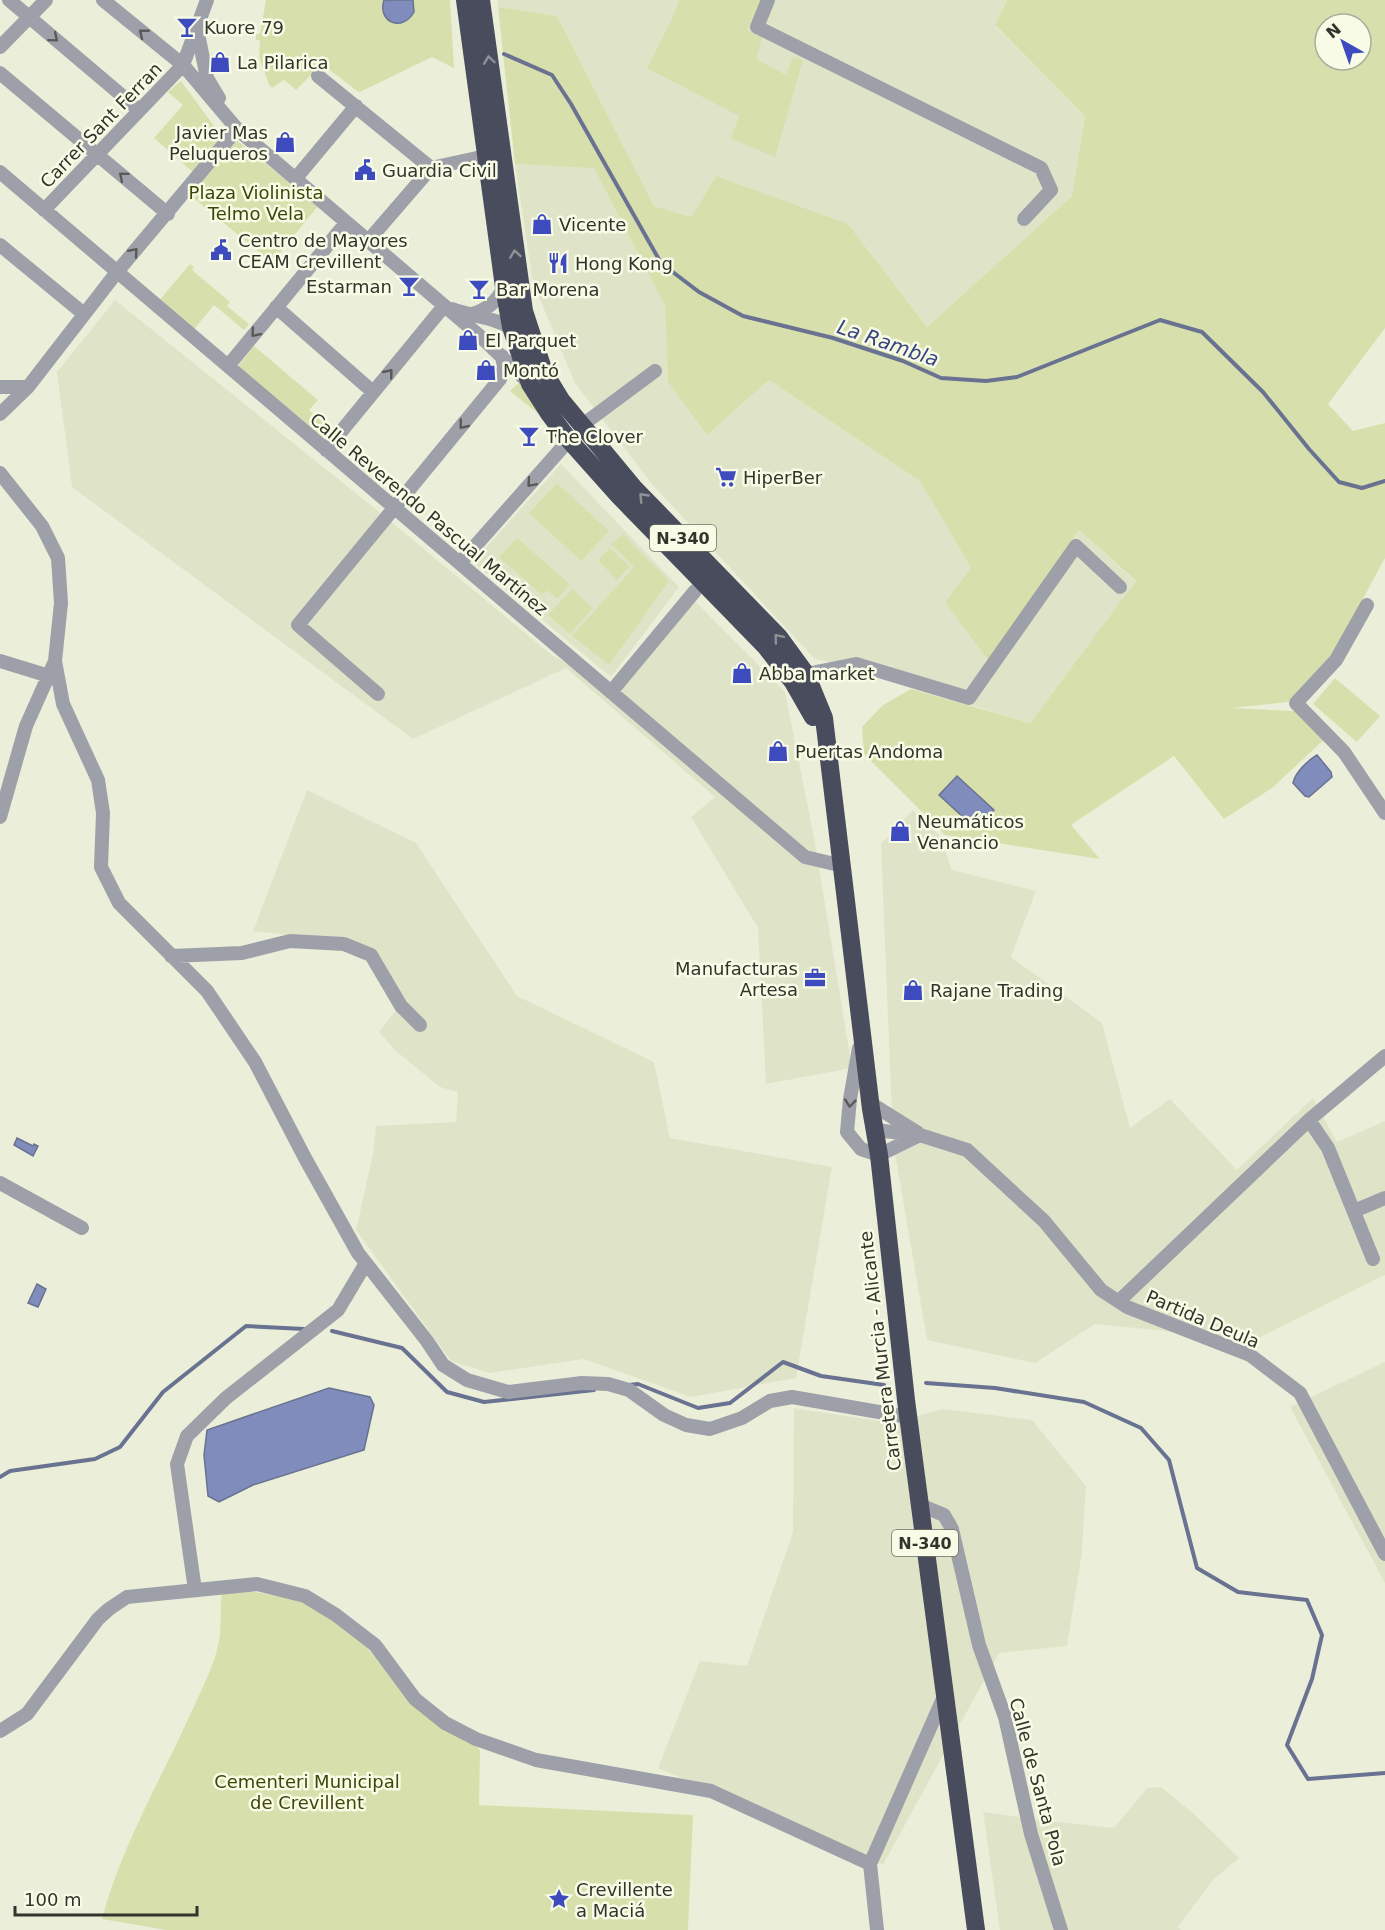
<svg xmlns="http://www.w3.org/2000/svg" width="1385" height="1930" viewBox="0 0 1385 1930" font-family="'DejaVu Sans',sans-serif">
	<style>
		.built { fill: #dfe4c8 }
		.green { fill: #d7e0ac; fill-rule: evenodd }
		.water { fill: #808cbb; stroke: #697290; stroke-width: 1.5 }
		.lines { fill: none; stroke-linecap: round; stroke-linejoin: round }
		.stream { stroke: #697290; stroke-width: 4 }
		.street { stroke: #9ea0a9; stroke-width: 14 }
		.highway { stroke: #484c5d; stroke-width: 18 }
		.oneway { stroke: #585a58 }
		.oneway2 { stroke: #8e9294 }
		.labels { text-anchor: middle; dominant-baseline: central; stroke-width: 5; stroke-linejoin: round; paint-order: stroke }
		.shield { fill: #f8fce6; stroke: #6e7064; stroke-width: 1.5 }
		.shield-label { font-size: 16px; font-weight: bold; fill: #33342c }
		.poi-label { font-size: 18px; fill: #33342c; stroke: #f8fce6; text-anchor: start }
		.street-label { font-size: 18px; fill: #33342c; stroke: #f8fce6 }
		.park-label { font-size: 18px; fill: #3f4506; stroke: #f8fce6 }
		.water-label { font-size: 20px; font-style: italic; fill: #394581; stroke: #f8fce6 }
	</style>
	<rect width="100%" height="100%" fill="#ebefd9"/>
	<path class="built" d="M498 0H1007L995 26 1085 116 1072 196 927 327 848 224 692 217 654 206 557 16 498 7Z
		M515 164 594 167 665 306 668 382 707 435 769 380 920 481 971 568 989 661 1079 530 1136 582 1030 723 814 658 651 483 575 383 533 283Z
		M115 300 378 511 553 656 621 691 695 601 785 692 814 837 852 1068 766 1084 758 928 691 817 715 797 566 668 413 739 72 487 57 372Z
		M561 464 679 587 611 677 473 562Z
		M307 790 416 843 517 996 654 1062 670 1138 832 1167 796 1378 691 1397 584 1359 489 1373 451 1361 356 1230 373 1154 376 1126 456 1122 458 1092 440 1087 396 1051 379 1032 397 1009 370 964 350 942 253 931Z
		M913 810 940 836 952 870 1036 891 1011 957 1102 1023 1130 1128 1170 1099 1237 1170 1313 1098 1337 1142 1385 1121V1275L1255 1340 1095 1324 1035 1363 927 1340 893 1142 881 844Z
		M1385 1362V1583L1290 1407Z
		M794 1408 892 1423 943 1409 1032 1420 1086 1486 1082 1552 1067 1646 999 1653 883 1865 658 1768 700 1661 747 1666 793 1532Z
		M1161 1787 1194 1814 1239 1858 1212 1881 1178 1927 1181 1930H1000L983 1812 1040 1820 1114 1828 1147 1788Z"/>
	<path class="green" d="M266 0H450L454 68 432 57 360 92 357 91 322 64 296 90 284 80 272 88 269 85 259 57 260 40H256V34H260Z
		M679 0H761L747 30 762 38 756 59 786 75 793 57 803 60 775 157 731 138 739 116 647 68 672 19Z
		M1007 0H1385V328L1328 404 1353 431 1385 423V558L1332 656 1288 702 1231 708 1310 712 1328 736 1272 788 1224 819 1174 756 1071 825 1100 859 945 835 864 754 862 727 883 705 911 689 1030 723 1136 581 1079 530 989 661 945 602 971 568 920 481 769 380 707 435 668 382 665 306 594 168 515 164 498 7 557 16 654 206 692 217 716 176 848 224 927 327 1072 196 1085 116 995 25ZM1325 24H1361V60H1325Z
		M181 81 222 137 193 172 154 138 183 105 168 92Z
		M235 139 318 206 272 263 190 195Z
		M190 264 194 267 192 270 230 302 227 306 249 324 244 330 214 305 191 333 156 304Z
		M254 346 318 400 309 410 330 428 322 438 238 366Z
		M520 382 540 415 510 391Z
		M557 483 609 531 581 561 529 513Z
		M623 534 669 581 609 665 572 636 634 567 611 544Z
		M517 538 570 584 557 599 547 590 542 595 499 557Z
		M610 548 630 567 617 580 598 560Z
		M572 589 593 608 570 634 548 615Z
		M1335 678 1380 716 1357 742 1313 704Z
		M240 1589 298 1600 330 1617 363 1643 420 1712 466 1742 477 1746 480 1751 479 1805 693 1815 688 1930H166L102 1919C120 1849 161 1779 191 1713 200 1693 211 1672 217 1650 223 1629 219 1612 222 1592Z"/>
	<path class="water" d="M384 0H413L414 12C402 33 377 22 384 0Z
		M1317 755 1331 772 1332 777 1309 797 1305 796 1293 783C1295 773 1308 760 1317 755Z
		M957 776 994 810 976 829 939 795Z
		M17 1138 33 1146 34 1144 38 1146 33 1156 14 1145Z
		M37 1284 46 1289 38 1307 28 1303Z
		M329 1388 370 1397 374 1405 364 1450 253 1485 219 1502 208 1496 204 1455 207 1430Z"/>
	<g class="lines">
		<path class="stream" d="M504 54 552 75 571 104 661 263 699 292 743 316 833 338 903 361 941 378 986 381 1017 377 1160 320 1202 332 1263 392 1309 449 1339 482 1362 488 1385 481
			M332 1331 402 1348 447 1392 484 1402 594 1390
			M926 1383 995 1388 1084 1402 1141 1428 1169 1460 1197 1568 1238 1592 1307 1600 1322 1635 1312 1679 1287 1745 1308 1779 1385 1773
			M629 1385 638 1384 698 1408 730 1403 783 1362 821 1376 884 1385
			M0 1477 10 1471 95 1459 120 1447 163 1392 246 1326 304 1329"/>
		<path class="street" d="M9 0 139 110
			M103 0 183 65 237 129 481 337 529 383
			M768 0 757 27 1041 168 1051 190 1024 219
			M197 29 207 78 219 98
			M0 47 46 0
			M0 73 168 214
			M318 76 431 168
			M0 172 805 857 843 866
			M296 178 356 106
			M44 210 183 65 207 0
			M368 241 431 168 486 156
			M0 245 84 314
			M276 307 373 392
			M452 309C468 316 504 318 514 332
			M472 314C487 310 497 302 504 287
			M228 366 346 223
			M0 387H28
			M0 414 28 387 117 272 237 129
			M581 426 655 371
			M326 450 444 306
			M0 473 42 526 58 558 61 603 55 661 26 726 0 817
			M460 563 569 440
			M1367 605 1336 660 1296 703 1344 752 1385 813
			M0 661 49 676
			M55 661 63 704 98 780 103 813 101 867 119 903 207 991 255 1062 305 1158 358 1253 427 1341 443 1365 467 1380 508 1392 582 1383 608 1384 629 1390 664 1415 686 1425 710 1429 742 1418 770 1401 792 1397 908 1417
			M806 674 856 664 969 698 1076 546 1120 587
			M611 692 695 591
			M378 694 298 625 500 379 504 368 502 356
			M171 956 242 953 290 941 344 944 371 955 401 1006 420 1025
			M859 1048 850 1099 847 1132 861 1149 879 1155 920 1135
			M870 1103 918 1133
			M1309 1120 1328 1148 1373 1259
			M875 1130 920 1135 967 1150 1044 1221 1101 1290 1127 1307 1250 1355 1300 1393 1385 1554
			M0 1183 82 1228
			M1354 1211 1385 1198
			M1119 1301 1309 1120 1385 1056
			M920 1505 944 1515 952 1529 979 1645 1005 1717 1031 1834 1061 1930
			M195 1590 177 1464 187 1436 226 1398 338 1310 366 1263
			M0 1731 27 1714 98 1619 109 1609 127 1597 257 1584 305 1596 336 1615 375 1645 415 1699 445 1723 476 1739 536 1760 711 1791 870 1864 945 1694
			M870 1864 877 1930"/>
		<path class="highway" d="M465 0 504 287 511 327 530 384 548 412 569 440 619 496 766 647 793 682 813 717
			M481 0 524 311 544 372 561 400 634 488 779 637 806 674 824 718 871 1109 879 1155 906 1400 976 1930"/>
	</g>
	<defs><path id="oneway-chevron" d="M-2-3.5L2.5 0L-2 3.5" fill="none" stroke-width="1.6" stroke-linecap="round" stroke-linejoin="round" transform="scale(1.5)"/></defs>
	<g class="oneway">
		<use href="#oneway-chevron" transform="translate(143 33) rotate(-141)"/>
		<use href="#oneway-chevron" transform="translate(54 38) rotate(40)"/>
		<use href="#oneway-chevron" transform="translate(123 176) rotate(-140)"/>
		<use href="#oneway-chevron" transform="translate(134 252) rotate(-49)"/>
		<use href="#oneway-chevron" transform="translate(255 333) rotate(130)"/>
		<use href="#oneway-chevron" transform="translate(389 373) rotate(-51)"/>
		<use href="#oneway-chevron" transform="translate(463 425) rotate(129)"/>
		<use href="#oneway-chevron" transform="translate(531 483) rotate(131)"/>
		<use href="#oneway-chevron" transform="translate(850 1103) rotate(96)"/>
	</g>
	<g class="oneway2">
		<use href="#oneway-chevron" transform="translate(489 60) rotate(-98)"/>
		<use href="#oneway-chevron" transform="translate(515 254) rotate(-99)"/>
		<use href="#oneway-chevron" transform="translate(643 497) rotate(-134)"/>
		<use href="#oneway-chevron" transform="translate(778 638) rotate(-130)"/>
	</g>
	<defs>
		<symbol id="bar-bare" viewBox="-9 -9 18 18"><path d="M-6-5H6L.8 .8V4.5H3.5V6h-7V4.5H-.8V.8Z" fill="#3e4bbf" stroke="#f8fce6" stroke-width="2.5" paint-order="stroke"/></symbol>
		<symbol id="shop-bare" viewBox="-9 -9 18 18"><path d="M-5-2.5h2.3a2.7 3.5 0 0 1 5.4 0H5L5.5 6h-11ZM-1.5-2.5h3a1.5 2.3 0 0 0-3 0Z" fill="#3e4bbf" stroke="#f8fce6" stroke-width="2.5" paint-order="stroke"/></symbol>
		<symbol id="civic-bare" viewBox="-9 -9 18 18"><path d="M-.6-6.5H3V-4.5H.6V-3L4-1V1h2V6H-6V1h2V-1L-.6-3ZM-1.2 2.5V6h2.4V2.5Z" fill="#3e4bbf" stroke="#f8fce6" stroke-width="2.5" paint-order="stroke"/></symbol>
		<symbol id="restaurant-bare" viewBox="-9 -9 18 18"><path d="M-5-6h1v4h1v-4h1v4h1v-4h1v5L-1.5 .5V6h-2V.5L-5-1ZM5-6V6H3V1.5H1.5Q1.5-4 5-6Z" fill="#3e4bbf" stroke="#f8fce6" stroke-width="2.5" paint-order="stroke"/></symbol>
		<symbol id="supermarket-bare" viewBox="-9 -9 18 18"><path d="M-6-5.5h2.5l.6 2H6L4.5 2H-2.5L-4.4-4H-6ZM-1.5 3.2a1.3 1.3 0 1 0 .1 0ZM3 3.2a1.3 1.3 0 1 0 .1 0Z" fill="#3e4bbf" stroke="#f8fce6" stroke-width="2.5" paint-order="stroke"/></symbol>
		<symbol id="office-bare" viewBox="-9 -9 18 18"><path d="M-6-3h4V-5.5h4V-3h4V5H-6ZM-1-4.5V-3h2v-1.5ZM-6 0V1H6V0Z" fill="#3e4bbf" stroke="#f8fce6" stroke-width="2.5" paint-order="stroke"/></symbol>
		<symbol id="sight-bare" viewBox="-9 -9 18 18"><path d="M0-6L1.8-2.2L6-1.7L2.9 1.2L3.7 5.4L0 3.3L-3.7 5.4L-2.9 1.2L-6-1.7L-1.8-2.2Z" fill="#3e4bbf" stroke="#f8fce6" stroke-width="2.5" paint-order="stroke"/></symbol>
	</defs>
	<g fill-rule="evenodd">
		<use href="#bar-bare" x="172" y="12" width="30" height="30"/>
		<use href="#shop-bare" x="205" y="47" width="30" height="30"/>
		<use href="#shop-bare" x="270" y="127" width="30" height="30"/>
		<use href="#civic-bare" x="350" y="155" width="30" height="30"/>
		<use href="#shop-bare" x="527" y="209" width="30" height="30"/>
		<use href="#civic-bare" x="206" y="235" width="30" height="30"/>
		<use href="#restaurant-bare" x="543" y="248" width="30" height="30"/>
		<use href="#bar-bare" x="394" y="271" width="30" height="30"/>
		<use href="#bar-bare" x="464" y="274" width="30" height="30"/>
		<use href="#shop-bare" x="453" y="325" width="30" height="30"/>
		<use href="#shop-bare" x="471" y="355" width="30" height="30"/>
		<use href="#bar-bare" x="514" y="421" width="30" height="30"/>
		<use href="#supermarket-bare" x="711" y="462" width="30" height="30"/>
		<use href="#shop-bare" x="727" y="658" width="30" height="30"/>
		<use href="#shop-bare" x="763" y="736" width="30" height="30"/>
		<use href="#shop-bare" x="885" y="816" width="30" height="30"/>
		<use href="#office-bare" x="800" y="963" width="30" height="30"/>
		<use href="#shop-bare" x="898" y="975" width="30" height="30"/>
		<use href="#sight-bare" x="544" y="1884" width="30" height="30"/>
	</g>
	<g class="labels">
		<g class="shield">
			<rect x="650" y="525" width="66" height="26" rx="4.5"/>
			<rect x="892" y="1530" width="66" height="26" rx="4.5"/>
		</g>
		<g class="shield-label">
			<text x="683" y="538">N-340</text>
			<text x="925" y="1543">N-340</text>
		</g>
		<g class="poi-label">
			<text x="204" y="27">Kuore 79</text>
			<text x="237" y="62">La Pilarica</text>
			<text x="268" y="132" text-anchor="end">Javier Mas<tspan x="268" dy="21">Peluqueros</tspan></text>
			<text x="382" y="170">Guardia Civil</text>
			<text x="559" y="224">Vicente</text>
			<text x="238" y="240">Centro de Mayores<tspan x="238" dy="21">CEAM Crevillent</tspan></text>
			<text x="575" y="263">Hong Kong</text>
			<text x="392" y="286" text-anchor="end">Estarman</text>
			<text x="496" y="289">Bar Morena</text>
			<text x="485" y="340">El Parquet</text>
			<text x="503" y="370">Montó</text>
			<text x="546" y="436">The Clover</text>
			<text x="743" y="477">HiperBer</text>
			<text x="759" y="673">Abba market</text>
			<text x="795" y="751">Puertas Andoma</text>
			<text x="917" y="821">Neumáticos<tspan x="917" dy="21">Venancio</tspan></text>
			<text x="798" y="968" text-anchor="end">Manufacturas<tspan x="798" dy="21">Artesa</tspan></text>
			<text x="930" y="990">Rajane Trading</text>
			<text x="576" y="1889">Crevillente<tspan x="576" dy="21">a Maciá</tspan></text>
		</g>
		<g class="street-label">
			<text transform="translate(101 125) rotate(-46)">Carrer Sant Ferran</text>
			<text transform="translate(429 514) rotate(40)">Calle Reverendo Pascual Martínez</text>
			<text transform="translate(1203 1319) rotate(23)">Partida Deula</text>
			<text transform="translate(880 1351) rotate(-97)">Carretera Murcia - Alicante</text>
			<text transform="translate(1038 1782) rotate(75)">Calle de Santa Pola</text>
		</g>
		<g class="park-label">
			<text x="256" y="192">Plaza Violinista<tspan x="256" dy="21">Telmo Vela</tspan></text>
			<text x="307" y="1781">Cementeri Municipal<tspan x="307" dy="21">de Crevillent</tspan></text>
		</g>
		<g class="water-label">
			<text transform="translate(888 343) rotate(19)">La Rambla</text>
		</g>
	</g>
	<g transform="translate(1343 42) rotate(320)"><circle r="28" fill="#f8fce6" stroke="#a9ac9c" stroke-width="1.5"/>
	<path d="M0-4.5L10 22L0 15L-10 22Z" fill="#3e4bbf"/>
	<text y="-9" font-size="16" font-weight="bold" text-anchor="middle" fill="#33342c">N</text>
	</g>
	<path d="M15 1906v9h182v-9" fill="none" stroke="#33342c" stroke-width="3"/>
	<text x="24" y="1906" font-size="18" fill="#33342c" stroke="#f8fce6" stroke-width="4.5" paint-order="stroke">100 m</text>
</svg>
